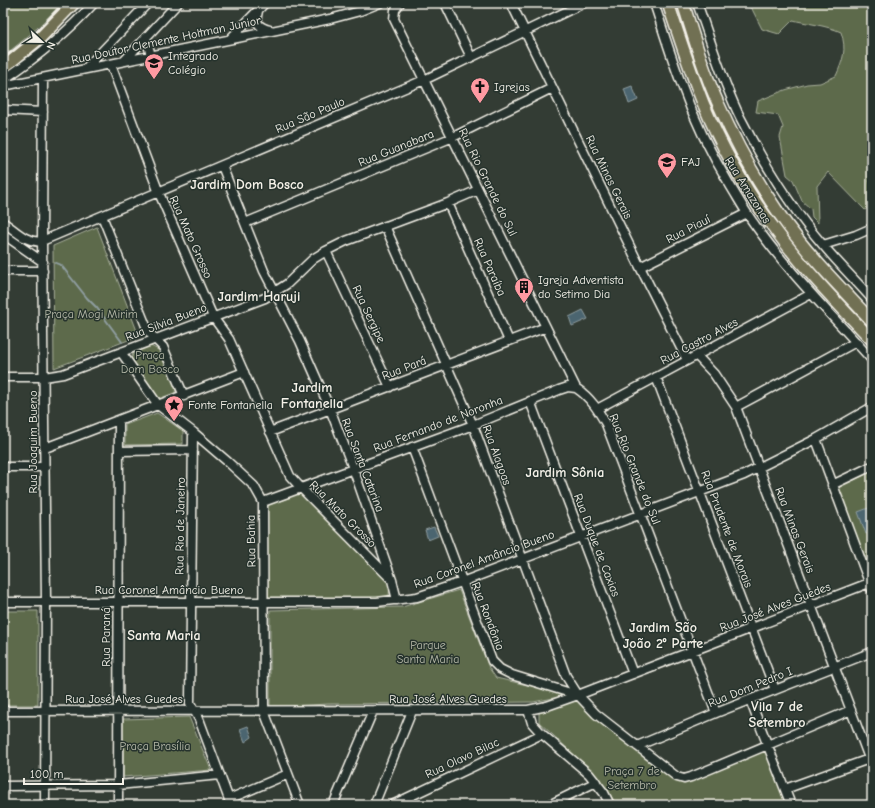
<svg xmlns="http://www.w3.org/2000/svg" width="875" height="808" viewBox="0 0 875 808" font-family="'Comic Neue',sans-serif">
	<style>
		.green { fill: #5d6b4c; stroke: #a8ae9a }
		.water { fill: #4c6570; stroke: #8f9da0 }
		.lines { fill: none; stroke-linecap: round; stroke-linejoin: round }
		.stream { stroke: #8f9da0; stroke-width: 2 }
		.minor-casing { stroke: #f4f1e8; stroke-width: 11 }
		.major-casing { stroke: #f4f1e8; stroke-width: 14 }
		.minor { stroke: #26332d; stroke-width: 8 }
		.major { stroke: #716f52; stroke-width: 11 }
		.rail { stroke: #f4f1e8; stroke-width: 2 }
		.labels { text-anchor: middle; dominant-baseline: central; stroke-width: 3; stroke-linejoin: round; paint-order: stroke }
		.street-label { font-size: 12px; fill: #f4f1e8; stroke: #26332d }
		.poi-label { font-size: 12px; fill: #f4f1e8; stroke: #26332d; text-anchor: start }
		.park-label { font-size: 12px; fill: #b8bbaa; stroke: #26332d }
		.quarter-label { font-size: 14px; font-weight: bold; fill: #f4f1e8; stroke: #26332d }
	</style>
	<rect width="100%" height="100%" fill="#333c34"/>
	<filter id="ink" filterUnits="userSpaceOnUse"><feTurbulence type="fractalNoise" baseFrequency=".025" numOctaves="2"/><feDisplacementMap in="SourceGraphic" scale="8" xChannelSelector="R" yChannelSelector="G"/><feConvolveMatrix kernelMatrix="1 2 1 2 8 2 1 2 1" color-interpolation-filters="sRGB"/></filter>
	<g filter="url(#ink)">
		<path class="green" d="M3 3H62C43 23 25 40 3 56Z
			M673 3H679L730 142 776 213 872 323V335L837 299 773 219 725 142 710 106Z
			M726 3H872V174L869 181 872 189V205L865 210 828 172 817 186 818 223 812 217 811 209 802 201 793 180 787 175 780 137 783 127 778 115 756 112 758 101 785 90 807 84 820 83 836 76C843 60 847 50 841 32 825 25 809 24 793 20L779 34 762 29 752 9 742 5 729 8Z
			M97 227 139 336 54 368 53 246Z
			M149 345 162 352 176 386 175 393 170 397 163 400 157 396 131 359 133 354Z
			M157 413 183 431V444L125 445V425Z
			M872 471V575L838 488Z
			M301 490 390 580 389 596 377 602 267 600 266 504Z
			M459 590 489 668 496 678 527 685 558 690 564 696 533 702 328 704 270 707V610L402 607Z
			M3 611H38V705H3Z
			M577 697 684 780 767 749 790 805H616L609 792 600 779 539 722V713Z
			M189 717 211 770 123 777V719Z"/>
		<path class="water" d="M632 86 638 100 629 104 624 89Z
			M583 310 588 319 572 326 569 317Z
			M871 507 872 532 866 534 858 512Z
			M434 527 438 536 428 540 425 530Z
			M248 726 252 737 245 742 240 729Z"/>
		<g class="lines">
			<path class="stream" d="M56 263 61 265 87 298 97 308 122 342"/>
			<defs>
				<path id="minor" d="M400 3 395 10 394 19 576 388C591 398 598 410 606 424L716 713
					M445 3 471 57
					M511 3 640 267 687 360
					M654 3C663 30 671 57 681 83 694 120 711 154 731 187 739 200 746 213 755 225 790 274 833 316 872 360
					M697 3C711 41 722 81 740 117 763 162 790 207 823 245 839 264 856 281 872 299
					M258 11C255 23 258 27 270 30
					M146 37 151 56
					M230 39 265 3
					M124 61 178 3
					M111 65 159 193 213 317 229 339 290 476 301 488 392 580
					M86 68 148 3
					M43 78 42 241 46 601 45 805
					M3 80C36 58 67 33 94 3
					M3 86 330 19 360 11 380 3
					M3 110 43 112
					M222 166 264 271 300 341 330 409 353 468 392 580 397 600
					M448 203 509 341
					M102 216 148 331 155 339 163 347 184 396
					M3 222C15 230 27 244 42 241L424 80 584 3
					M245 223 453 137 552 88
					M385 226 473 425 566 676 578 695 596 714 677 777 684 779 691 777 851 710
					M3 234 43 262
					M823 245 856 235 872 228
					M326 251 390 387
					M640 267 747 213
					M3 271H43
					M121 352 158 405 193 432 228 462 254 486 263 502 264 711 300 805
					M697 356 714 374 736 407 872 766
					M3 377H44L63 374 265 298 287 284 313 259 326 251 346 241 448 203 478 190
					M656 377 775 690
					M530 401 633 674
					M736 407 856 342
					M597 409 811 294
					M193 432 190 703 199 719 231 805
					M270 432 546 327
					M816 439 872 590
					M412 447 492 661 500 669 512 675 577 695
					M45 448 244 372
					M119 451 193 450
					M3 467H45
					M832 485 872 466
					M263 502 473 425 559 390 568 387 576 388
					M3 602H377L417 597 462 582 744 475 816 439 872 407
					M750 700 791 805
					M528 710 532 723 542 734 589 774 604 793 610 805
					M3 711 528 710 547 706 578 695 869 583
					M637 746 716 713 872 652
					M3 786 118 785 220 775
					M785 789 869 759
					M229 799 288 774
					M118 805 119 420
					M333 805 373 711
					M374 805 412 711
					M392 805 542 734
					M549 805 596 782"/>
				<path id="major" d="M668 3C679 37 690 70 703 103 719 142 745 190 771 224 801 266 837 303 872 340
					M683 3C694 37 703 71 718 103 735 142 756 180 780 215 806 253 840 287 872 321
					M3 68 41 37 74 3"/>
			</defs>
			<use href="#minor" class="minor-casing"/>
			<use href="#major" class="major-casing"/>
			<use href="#minor" class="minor"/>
			<use href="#major" class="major"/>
			<path class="rail" d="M3 58 35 33 63 3"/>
		</g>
	</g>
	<defs>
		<symbol id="school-pin" viewBox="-11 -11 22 30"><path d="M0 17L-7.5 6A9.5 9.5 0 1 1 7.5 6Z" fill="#ff9aa2" stroke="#26332d"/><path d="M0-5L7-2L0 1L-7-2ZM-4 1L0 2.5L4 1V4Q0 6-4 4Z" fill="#111"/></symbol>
		<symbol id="church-pin" viewBox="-11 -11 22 30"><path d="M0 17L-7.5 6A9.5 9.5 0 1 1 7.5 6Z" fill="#ff9aa2" stroke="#26332d"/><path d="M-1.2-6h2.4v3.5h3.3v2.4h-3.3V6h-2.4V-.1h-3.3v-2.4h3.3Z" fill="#111"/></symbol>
		<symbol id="university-pin" viewBox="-11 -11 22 30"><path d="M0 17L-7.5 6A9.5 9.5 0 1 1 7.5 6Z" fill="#ff9aa2" stroke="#26332d"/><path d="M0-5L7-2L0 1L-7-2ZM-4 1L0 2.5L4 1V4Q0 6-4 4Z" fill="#111"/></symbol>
		<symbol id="building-pin" viewBox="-11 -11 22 30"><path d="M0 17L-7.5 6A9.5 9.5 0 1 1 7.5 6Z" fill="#ff9aa2" stroke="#26332d"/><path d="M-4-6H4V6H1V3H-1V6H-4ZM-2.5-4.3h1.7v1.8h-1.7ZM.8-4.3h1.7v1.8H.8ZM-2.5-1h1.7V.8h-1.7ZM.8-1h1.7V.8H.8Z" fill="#111"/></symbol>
		<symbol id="sight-pin" viewBox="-11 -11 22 30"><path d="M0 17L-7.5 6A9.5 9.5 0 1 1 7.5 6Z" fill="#ff9aa2" stroke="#26332d"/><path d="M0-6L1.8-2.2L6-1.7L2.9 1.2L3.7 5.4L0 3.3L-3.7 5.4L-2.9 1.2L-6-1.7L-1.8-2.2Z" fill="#111"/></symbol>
	</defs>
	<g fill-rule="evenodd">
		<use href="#school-pin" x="143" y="52" width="22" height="30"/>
		<use href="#church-pin" x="469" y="76" width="22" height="30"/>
		<use href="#university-pin" x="656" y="151" width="22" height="30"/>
		<use href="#building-pin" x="513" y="276" width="22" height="30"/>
		<use href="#sight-pin" x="163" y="394" width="22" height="30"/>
	</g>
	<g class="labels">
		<g class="street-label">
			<text transform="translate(166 40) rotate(-12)">Rua Doutor Clemente Holtman Junior</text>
			<text transform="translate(310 115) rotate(-23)">Rua São Paulo</text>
			<text transform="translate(396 148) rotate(-22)">Rua Guanabara</text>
			<text transform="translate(609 177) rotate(64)">Rua Minas Gerais</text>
			<text transform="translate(488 182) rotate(64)">Rua Rio Grande do Sul</text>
			<text transform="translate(748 190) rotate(58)">Rua Amazonas</text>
			<text transform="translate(688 229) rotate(-27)">Rua Piauí</text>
			<text transform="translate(191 237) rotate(66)">Rua Mato Grosso</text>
			<text transform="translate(490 267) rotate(66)">Rua Paraíba</text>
			<text transform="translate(369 314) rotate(65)">Rua Sergipe</text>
			<text transform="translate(166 322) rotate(-21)">Rua Silvia Bueno</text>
			<text transform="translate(699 341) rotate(-28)">Rua Castro Alves</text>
			<text transform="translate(404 368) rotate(-21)">Rua Pará</text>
			<text transform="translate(438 424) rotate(-21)">Rua Fernando de Noronha</text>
			<text transform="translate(33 442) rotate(-90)">Rua Joaquim Bueno</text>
			<text transform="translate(497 455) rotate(70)">Rua Alagoas</text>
			<text transform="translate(363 465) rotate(69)">Rua Santa Catarina</text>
			<text transform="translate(635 469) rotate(68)">Rua Rio Grande do Sul</text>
			<text transform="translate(343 514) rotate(45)">Rua Mato Grosso</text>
			<text transform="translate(180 526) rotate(-89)">Rua Rio de Janeiro</text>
			<text transform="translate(727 529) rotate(69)">Rua Prudente de Morais</text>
			<text transform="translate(795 530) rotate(69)">Rua Minas Gerais</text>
			<text transform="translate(251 541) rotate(-91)">Rua Bahia</text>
			<text transform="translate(597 545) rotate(69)">Rua Duque de Caxias</text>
			<text transform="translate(484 559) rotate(-20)">Rua Coronel Amâncio Bueno</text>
			<text x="169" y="590">Rua Coronel Amâncio Bueno</text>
			<text transform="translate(775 607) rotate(-21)">Rua José Alves Guedes</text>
			<text transform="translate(488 616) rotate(69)">Rua Rondônia</text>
			<text transform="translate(106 637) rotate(-90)">Rua Paraná</text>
			<text transform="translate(750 687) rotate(-22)">Rua Dom Pedro I</text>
			<text x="124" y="699">Rua José Alves Guedes</text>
			<text x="448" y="699">Rua José Alves Guedes</text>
			<text transform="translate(462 758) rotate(-25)">Rua Olavo Bilac</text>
		</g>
		<g class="poi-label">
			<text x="168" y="56">Integrado<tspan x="168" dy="14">Colégio</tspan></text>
			<text x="494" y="87">Igrejas</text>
			<text x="681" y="162">FAJ</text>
			<text x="538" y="280">Igreja Adventista<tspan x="538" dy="14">do Setimo Dia</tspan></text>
			<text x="188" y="405">Fonte Fontanella</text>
		</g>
		<g class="park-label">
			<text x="91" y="314">Praça Mogi Mirim</text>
			<text x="150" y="355">Praça<tspan x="150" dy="14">Dom Bosco</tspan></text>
			<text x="428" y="645">Parque<tspan x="428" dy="14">Santa Maria</tspan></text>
			<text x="155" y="746">Praça Brasília</text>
			<text x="632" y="771">Praça 7 de<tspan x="632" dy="14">Setembro</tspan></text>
		</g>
		<g class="quarter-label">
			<text x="247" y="184">Jardim Dom Bosco</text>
			<text x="259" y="296">Jardim Haruji</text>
			<text x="312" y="387">Jardim<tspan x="312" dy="16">Fontanella</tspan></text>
			<text x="565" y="472">Jardim Sônia</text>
			<text x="663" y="627">Jardim São<tspan x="663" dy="16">João 2° Parte</tspan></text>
			<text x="164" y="635">Santa Maria</text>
			<text x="777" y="706">Vila 7 de<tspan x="777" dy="16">Setembro</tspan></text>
		</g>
	</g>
	<rect width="875" height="808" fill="none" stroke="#26332d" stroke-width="16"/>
	<rect x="8" y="8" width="859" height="792" fill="none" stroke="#f4f1e8" stroke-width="1.5" filter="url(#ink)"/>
	<g transform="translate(42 42) rotate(112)" stroke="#26332d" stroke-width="3" paint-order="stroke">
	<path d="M0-3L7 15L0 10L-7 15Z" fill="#f4f1e8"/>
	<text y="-6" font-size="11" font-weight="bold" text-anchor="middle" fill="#f4f1e8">N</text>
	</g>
	<path d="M24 778v6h99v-6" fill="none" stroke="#f4f1e8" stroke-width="2"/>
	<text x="30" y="778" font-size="12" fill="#f4f1e8" stroke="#26332d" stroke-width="3" paint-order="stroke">100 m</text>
</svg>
